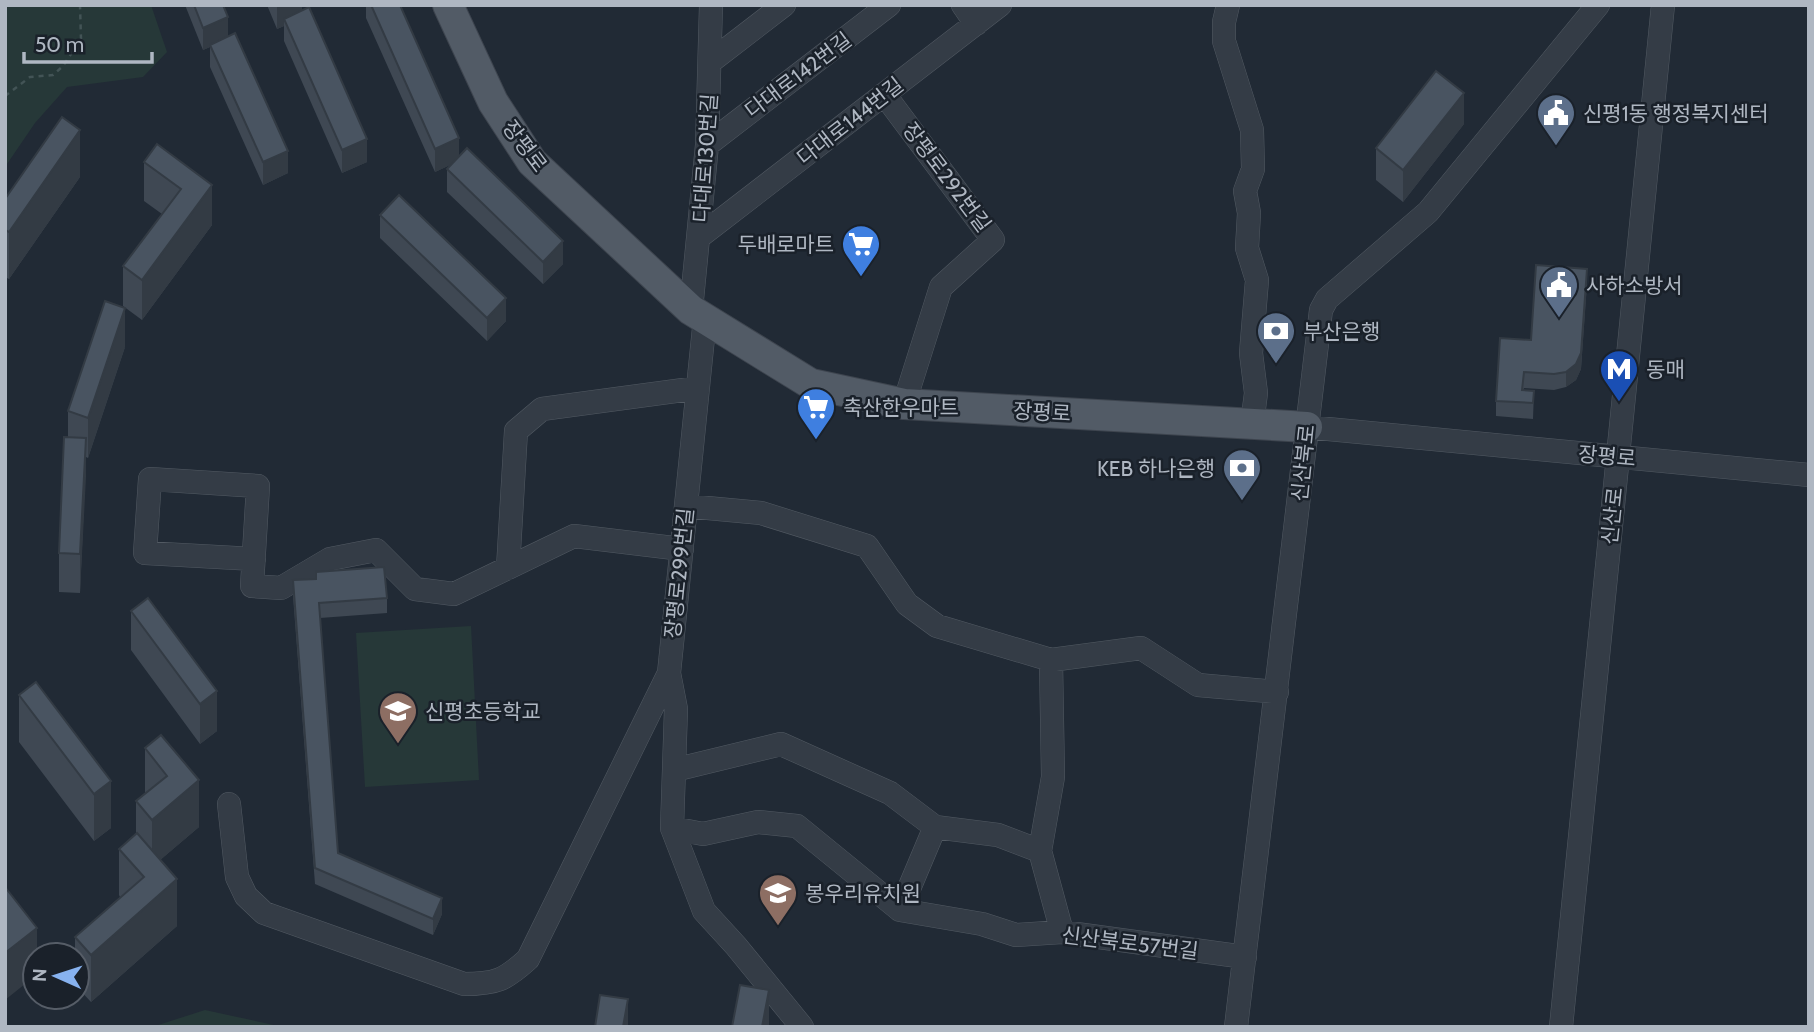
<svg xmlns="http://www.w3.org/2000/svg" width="1814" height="1032" viewBox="0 0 1814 1032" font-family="Cabin,'Noto Sans KR',sans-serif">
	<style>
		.green { fill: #263838 }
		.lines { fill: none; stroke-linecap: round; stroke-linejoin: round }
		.minor-casing { stroke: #525a63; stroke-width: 24 }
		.major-casing { stroke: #3e454f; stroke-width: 32 }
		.path { stroke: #435456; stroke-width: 2.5; stroke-dasharray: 5 5; stroke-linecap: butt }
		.minor { stroke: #343c46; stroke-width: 23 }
		.major { stroke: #525b66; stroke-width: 30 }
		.wall { fill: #3f4853 }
		.shaded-wall { fill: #333b44 }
		.building { fill: #495461; stroke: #333b44; stroke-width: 2 }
		.labels { text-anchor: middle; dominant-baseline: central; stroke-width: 5; stroke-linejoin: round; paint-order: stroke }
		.street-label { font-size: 21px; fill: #afb7c2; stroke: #1a212a }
		.poi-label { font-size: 21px; fill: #afb7c2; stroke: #1a212a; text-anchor: start }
	</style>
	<rect width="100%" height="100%" fill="#212a35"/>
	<path class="green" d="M5 5H151L167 52 143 77 67 87 35 123 5 167Z
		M471 626 479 780 365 787 356 633Z
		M205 1010 283 1027H152Z"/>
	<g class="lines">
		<defs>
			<path id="minor" d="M963 5 976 24
				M1228 5 1224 22V41L1252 130 1253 169 1245 191 1249 213 1247 248 1257 280 1251 353 1256 393 1252 424
				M710 62 784 5
				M884 94 993 240 941 287 904 404
				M707 145 889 5
				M699 237 1000 5
				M691 310 707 145 711 5
				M705 318 669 673 676 709 672 828 704 911 736 946 802 1027
				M1307 427 1809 475
				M686 506 761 513 867 546 907 604 937 626 1051 660 1141 648 1198 685 1277 692
				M254 559 145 553 150 479 258 486 252 586 281 588 330 559 376 550 415 589 454 594 574 536 682 549
				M508 568 516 431 542 409 698 388
				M1051 660 1053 777 1040 851 1062 932
				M674 770 781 744 890 793 935 827 998 835 1040 851
				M229 804 237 877 246 896 264 913 464 984C496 984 505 980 528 959L669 673
				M672 828 703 834 758 822 797 826 900 910 982 924 1016 935 1062 932 1245 957
				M900 910 935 827
				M1236 1027 1321 310 1327 299 1428 212 1598 5
				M1561 1027 1663 5"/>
			<path id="major" d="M448 5 493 102 532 162 691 310 811 384 904 404 1307 427"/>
		</defs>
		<use href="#minor" class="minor-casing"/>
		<use href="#major" class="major-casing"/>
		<path class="path" d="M5 96 30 77 53 75 63 66 81 39 80 5"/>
		<use href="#minor" class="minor"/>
		<use href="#major" class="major"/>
	</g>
	<path class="wall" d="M185 5H223L228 36 288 173 263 185 210 67V47L203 50Z
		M267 5H302V11L367 162 342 173 284 41V26L277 29Z
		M366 5H400L459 156 563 264 543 284 447 192V169L452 164 435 172 366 18Z
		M1464 124 1403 202 1376 180V148Z
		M157 144 212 225 142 320 123 306V266L162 214 144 201V162Z
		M80 177 9 279 5 277V199Z
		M380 215 506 321 487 341 380 238Z
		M1587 284 1581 369 1576 380 1566 387 1554 390 1524 388 1523 391H1534L1533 419 1496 416V401L1531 340Z
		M125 347 88 458 86 457 80 593 59 592V553L68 437V411Z
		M293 580 387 598V613L320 618 338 853 442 914 433 935 315 884 293 596Z
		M131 611 217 691V731L200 744 131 650Z
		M19 695 111 781V828L94 841 19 742Z
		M161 735 199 827 160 860 177 926 91 1002 77 987V955H75V937L120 897 119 895V849L136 833V801L145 795V748Z"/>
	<path class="shaded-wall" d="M280 5H302V19H284V26L277 29V7Z
		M228 17V40L210 45V47L203 50V28Z
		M1464 93V124L1403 202V170Z
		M80 130V177L9 279V232Z
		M459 138V161L435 172V149Z
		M367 139V162L342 173V150Z
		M288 151V173L263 185V162Z
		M212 185V225L142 320V280Z
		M563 241V264L543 284V262Z
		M1587 269 1581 369 1576 380 1566 387V372Z
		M506 298V321L487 341V318Z
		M125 308V347L88 458V418Z
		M86 438V477L80 593V554Z
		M217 691V731L200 744V704Z
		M199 780V827L152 867V820Z
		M111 781V828L94 841V794Z
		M177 879V926L91 1002V955Z
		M442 898V914L433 935V919Z
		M37 928V955H35V976L5 1000V953Z
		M769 990V1027H762Z
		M628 999V1027H623Z"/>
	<path class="building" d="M194 5H223L228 17 203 28Z
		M371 5H400L459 138 435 149Z
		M309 7 367 139 342 150 284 19Z
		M235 33 288 151 263 162 210 45Z
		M1436 71 1464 93 1403 170 1376 148Z
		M62 117 80 130 9 232 5 230V199Z
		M157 144 212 185 142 280 123 266 181 189 144 162Z
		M467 148 563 241 543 262 447 169Z
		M399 195 506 298 487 318 380 215Z
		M1536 265 1587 269 1581 353 1576 364 1566 372 1554 374 1524 372 1522 390 1534 391 1533 403 1496 401 1500 338 1531 340Z
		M105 301 125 308 88 418 68 411Z
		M64 437 86 438 80 554 59 553Z
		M384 567 387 598 319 603 338 853 442 898 433 919 315 868 293 580 316 579V572Z
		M148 598 217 691 200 704 131 611Z
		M36 682 111 781 94 794 19 695Z
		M161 735 199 780 152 820 136 801 167 776 145 748Z
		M137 833 177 879 91 955 75 937 144 877 119 849Z
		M5 887 37 928 5 953Z
		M740 985 769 990 762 1027H732Z
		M600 995 628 999 623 1027H595Z"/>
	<defs>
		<symbol id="civic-pin" viewBox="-11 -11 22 30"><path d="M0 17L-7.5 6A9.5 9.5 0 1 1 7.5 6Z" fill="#5c6f8a" stroke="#1a212a"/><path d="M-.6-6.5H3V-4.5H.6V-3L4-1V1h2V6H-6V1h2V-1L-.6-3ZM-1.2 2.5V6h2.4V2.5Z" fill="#fff"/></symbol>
		<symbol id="supermarket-pin" viewBox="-11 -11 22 30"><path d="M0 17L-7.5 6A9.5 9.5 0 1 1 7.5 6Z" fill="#3f7fe0" stroke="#1a212a"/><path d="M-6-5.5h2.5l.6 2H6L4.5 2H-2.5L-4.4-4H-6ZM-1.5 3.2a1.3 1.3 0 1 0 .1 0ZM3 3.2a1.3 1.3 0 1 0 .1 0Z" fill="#fff"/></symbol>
		<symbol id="bank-pin" viewBox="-11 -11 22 30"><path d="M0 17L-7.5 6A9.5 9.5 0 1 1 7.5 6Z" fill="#5c6f8a" stroke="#1a212a"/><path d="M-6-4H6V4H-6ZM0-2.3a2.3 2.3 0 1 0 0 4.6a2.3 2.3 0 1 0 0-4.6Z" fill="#fff"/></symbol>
		<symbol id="metro-pin" viewBox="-11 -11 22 30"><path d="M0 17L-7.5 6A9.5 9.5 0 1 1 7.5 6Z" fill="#1a4fb4" stroke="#1a212a"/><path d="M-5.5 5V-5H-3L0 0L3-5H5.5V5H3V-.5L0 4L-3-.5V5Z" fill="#fff"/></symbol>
		<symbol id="school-pin" viewBox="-11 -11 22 30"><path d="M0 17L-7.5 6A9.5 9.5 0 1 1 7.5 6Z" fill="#8d6e63" stroke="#1a212a"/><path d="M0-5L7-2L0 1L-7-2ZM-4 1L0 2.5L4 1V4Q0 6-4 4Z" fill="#fff"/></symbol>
	</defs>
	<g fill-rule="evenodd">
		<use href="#civic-pin" x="1534" y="91" width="44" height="60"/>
		<use href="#supermarket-pin" x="839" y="222" width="44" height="60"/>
		<use href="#civic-pin" x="1537" y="263" width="44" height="60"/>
		<use href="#bank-pin" x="1254" y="309" width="44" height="60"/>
		<use href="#metro-pin" x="1597" y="347" width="44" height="60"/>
		<use href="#supermarket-pin" x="794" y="385" width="44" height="60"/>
		<use href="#bank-pin" x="1220" y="446" width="44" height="60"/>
		<use href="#school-pin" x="376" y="689" width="44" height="60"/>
		<use href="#school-pin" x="756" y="871" width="44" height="60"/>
	</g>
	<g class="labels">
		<g class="street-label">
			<text transform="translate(798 75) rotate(-37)">다대로142번길</text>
			<text transform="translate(850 121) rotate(-38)">다대로144번길</text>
			<text transform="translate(525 146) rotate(53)">장평로</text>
			<text transform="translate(705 158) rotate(-86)">다대로130번길</text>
			<text transform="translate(947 177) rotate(53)">장평로292번길</text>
			<text transform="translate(1042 412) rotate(3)">장평로</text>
			<text transform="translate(1607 456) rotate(5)">장평로</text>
			<text transform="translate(1303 463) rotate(-84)">신산북로</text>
			<text transform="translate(1612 516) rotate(-84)">신산로</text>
			<text transform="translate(679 573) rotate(-84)">장평로299번길</text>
			<text transform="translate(1130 943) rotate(7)">신산북로57번길</text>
		</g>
		<g class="poi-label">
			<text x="1583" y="113">신평1동 행정복지센터</text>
			<text x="834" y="244" text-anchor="end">두배로마트</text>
			<text x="1586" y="285">사하소방서</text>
			<text x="1303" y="331">부산은행</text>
			<text x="1646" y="369">동매</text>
			<text x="843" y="407">축산한우마트</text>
			<text x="1215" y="468" text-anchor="end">KEB 하나은행</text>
			<text x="425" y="711">신평초등학교</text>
			<text x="805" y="893">봉우리유치원</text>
		</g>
	</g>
	<rect width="1814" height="1032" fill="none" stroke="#afb7c2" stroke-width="14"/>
	<g transform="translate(56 976) rotate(273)"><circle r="33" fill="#1a212a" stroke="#565d67" stroke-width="2"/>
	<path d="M0-5L12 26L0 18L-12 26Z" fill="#87b2ef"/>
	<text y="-10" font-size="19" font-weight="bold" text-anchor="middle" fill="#afb7c2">N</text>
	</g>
	<path d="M24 52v10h128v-10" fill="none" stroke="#afb7c2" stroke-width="3.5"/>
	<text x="35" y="52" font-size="21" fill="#afb7c2" stroke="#1a212a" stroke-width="5" paint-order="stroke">50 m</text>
</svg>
